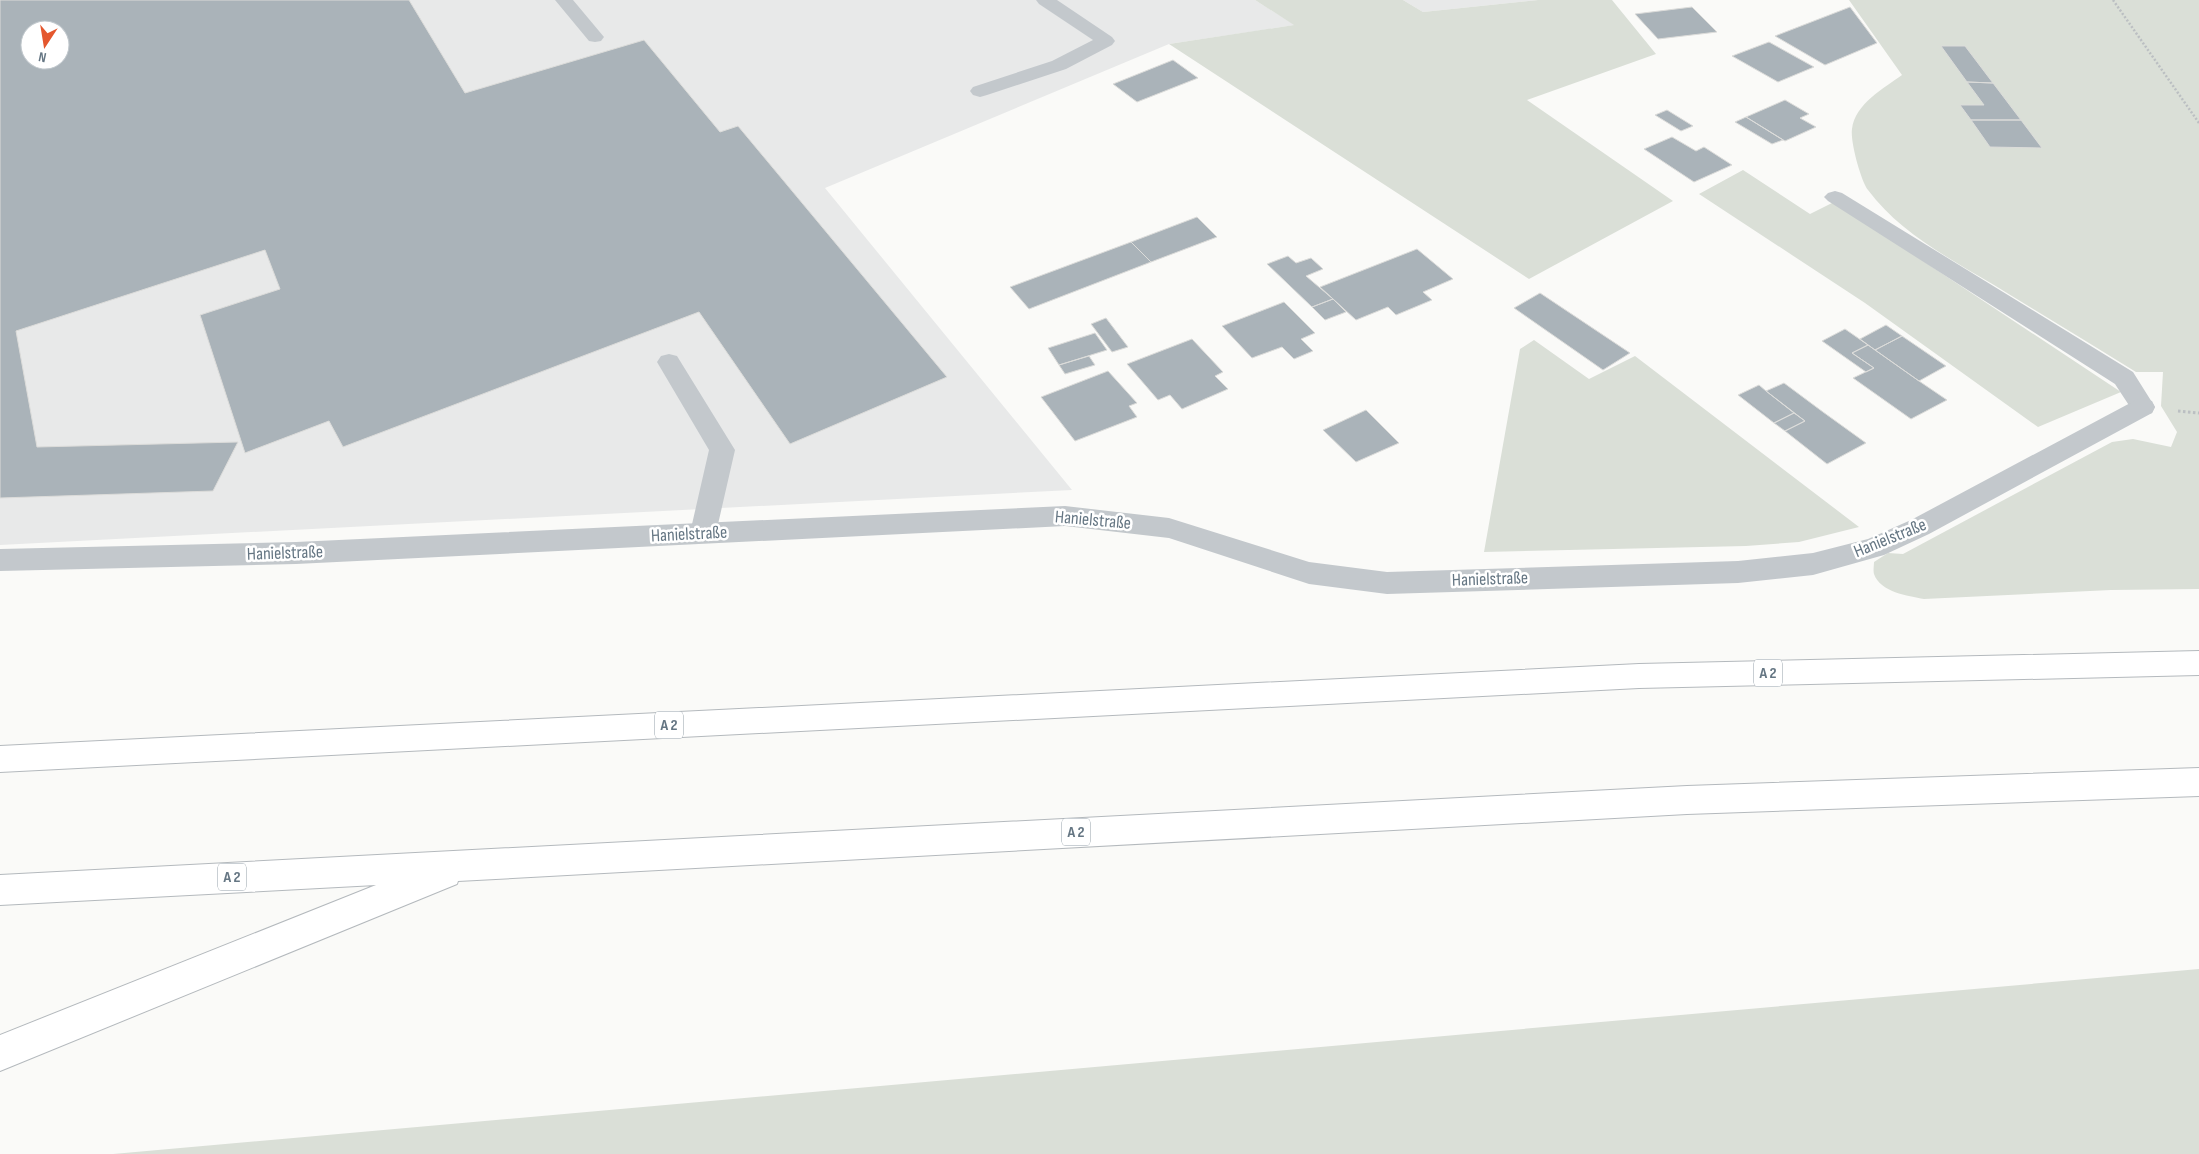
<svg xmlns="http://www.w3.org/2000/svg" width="2199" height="1154" viewBox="0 0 2199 1154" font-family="'Sofia Sans Condensed',sans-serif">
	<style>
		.built { fill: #e8e9e9; fill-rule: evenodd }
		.green { fill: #dadfd7 }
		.building { fill: #aab3b9; stroke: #dcdcda; fill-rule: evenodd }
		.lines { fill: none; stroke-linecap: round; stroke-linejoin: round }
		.highway-casing { stroke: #b4b9bd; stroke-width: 2 }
		.path-far1 { stroke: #bbbfc2; stroke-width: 2.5; stroke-dasharray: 2 2; stroke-linecap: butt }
		.path { stroke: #bbbfc2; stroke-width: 3; stroke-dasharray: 2.5 2.5; stroke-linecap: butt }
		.lane { fill: #c3c8cc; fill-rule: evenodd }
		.street { fill: #c3c8cc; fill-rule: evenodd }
		.highway { fill: #fff; fill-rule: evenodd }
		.labels { text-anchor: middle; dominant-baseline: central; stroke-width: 5; stroke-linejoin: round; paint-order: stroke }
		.shield { fill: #fff; stroke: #939fa8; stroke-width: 1 }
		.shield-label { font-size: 16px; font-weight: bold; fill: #657683 }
		.street-label { font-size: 18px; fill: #657683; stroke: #fff }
	</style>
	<rect width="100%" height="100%" fill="#fafaf8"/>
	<path class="built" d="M0 0H1255L1295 25 1169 44 825 188 1072 490 0 545ZM30 30H60V60H30Z
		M1403 0H1538L1423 12Z"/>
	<path class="green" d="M1255 0H1403L1423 12 1538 0H1612L1656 54 1527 100 1673 201 1529 279 1169 44 1294 25Z
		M1849 0H2199V589L2111 590 1924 599C1908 596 1880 592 1874 574 1873 571 1874 565 1874 562L1888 553 1903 554 2112 442 2133 439 2171 447 2177 432 2161 406 2163 372H2136C2089 343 2041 314 1994 285 1950 259 1899 232 1868 190 1861 181 1850 141 1852 129 1855 104 1884 88 1902 75Z
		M1743 170 1810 214 1834 202 2121 392 2038 427 1865 303 1699 194Z
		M1534 340 1589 379 1635 356 1859 527 1799 542 1746 546 1484 552 1520 349Z
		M2199 969V1154H113Z"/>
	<path class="building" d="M0 0H409L465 93 644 40 720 132 738 126 947 377 790 444 699 312 343 447 329 421 245 453 200 315 280 289 265 250 16 331 37 447 238 442 213 491 0 498ZM30 30H60V60H30Z
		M1692 7 1717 32 1658 39 1635 14Z
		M1850 7 1877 43 1825 65 1775 36Z
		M1769 42 1814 67 1778 82 1732 56Z
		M1941 46H1965L1993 83 1967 82Z
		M1173 60 1198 78 1137 102 1113 84Z
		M1967 82 1993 83 2021 120H1971L1960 105H1984Z
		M1785 100 1809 114 1800 118 1816 127 1785 141 1746 117Z
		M1667 110 1693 126 1681 131 1655 115Z
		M1746 117 1783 140 1772 144 1735 122Z
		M1971 120H2021L2042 148 1990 147Z
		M1672 137 1696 151 1704 147 1732 165 1694 182 1644 149Z
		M1197 217 1217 237 1151 262 1131 242Z
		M1131 242 1151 262 1029 309 1010 287Z
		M1417 249 1453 279 1423 292 1432 300 1396 315 1388 307 1356 320 1320 287Z
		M1288 256 1296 263 1311 258 1323 269 1306 276 1333 299 1312 307 1267 264Z
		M1540 293 1630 353 1603 370 1514 308Z
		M1333 299 1346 312 1325 320 1312 307Z
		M1284 302 1315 333 1301 339 1313 351 1294 359 1282 347 1252 358 1222 326Z
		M1106 318 1128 347 1112 352 1091 324Z
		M1886 325 1902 336 1875 350 1860 339Z
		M1845 329 1868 345 1852 353 1874 368 1866 372 1822 341Z
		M1095 333 1107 350 1059 365 1048 348Z
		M1902 336 1946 366 1919 381 1875 350Z
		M1192 339 1223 372 1215 376 1228 389 1182 409 1170 395 1158 400 1127 364Z
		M1868 345 1919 381 1947 400 1911 419 1853 378 1874 368 1852 353Z
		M1089 356 1095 365 1065 374 1059 365Z
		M1108 371 1137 403 1129 406 1137 417 1075 441 1041 397Z
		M1784 383 1823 412 1866 443 1827 464 1785 431 1805 421 1766 391Z
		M1759 385 1766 391 1794 413 1774 423 1738 395Z
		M1366 410 1399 443 1356 462 1323 430Z
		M1794 413 1805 421 1785 431 1774 423Z"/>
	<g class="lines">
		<defs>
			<path id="highway" d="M2199 651V675L1639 688 0 772V746L1639 664Z
				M2199 768V796L1687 814 458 881 457 884 0 1071V1035L376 885 0 905V875L1687 786Z"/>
		</defs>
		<use href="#highway" class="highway-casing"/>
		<path class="path-far1" d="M2113 0 2199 123"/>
		<path class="path" d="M2178 411 2199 413"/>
		<path class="lane" d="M555 0H573L604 37 601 41 595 42 589 41Z
			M1036 0H1057L1112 37 1115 41 1112 45 1066 69 987 95 980 97 973 95 970 91 973 87 1052 61 1093 40 1039 4Z
			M1835 191 1842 193 2133 372 2155 407 2152 413 2143 416 2134 413 2115 384 1828 201 1824 197 1828 193Z
			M669 354 677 356 735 450 716 533 712 540 703 543 694 540 690 533 709 450 657 362 661 356Z"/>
		<path class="street" d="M2143 398 2152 401 2155 407 2152 413 1929 534 1884 555 1813 575 1738 583 1387 594 1309 584 1169 538 1065 526 296 564 0 571V549L296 542 1065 506 1169 518 1309 562 1387 572 1738 561 1813 553 1868 539 1911 520 2134 401Z"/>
		<use href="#highway" class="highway"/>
	</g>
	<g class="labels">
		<g class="shield">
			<rect x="1754" y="659.5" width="28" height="27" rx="4"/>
			<rect x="655" y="711.5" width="28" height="27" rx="4"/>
			<rect x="1062" y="818.5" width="28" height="27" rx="4"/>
			<rect x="218" y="863.5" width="28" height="27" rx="4"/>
		</g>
		<g class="shield-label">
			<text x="1768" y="673">A 2</text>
			<text x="669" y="725">A 2</text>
			<text x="1076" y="832">A 2</text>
			<text x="232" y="877">A 2</text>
		</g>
		<g class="street-label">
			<text transform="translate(1093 520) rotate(5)">Hanielstraße</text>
			<text transform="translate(689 534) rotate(-3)">Hanielstraße</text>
			<text transform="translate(1890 538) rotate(-22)">Hanielstraße</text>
			<text transform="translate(285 553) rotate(-2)">Hanielstraße</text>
			<text transform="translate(1490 579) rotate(-2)">Hanielstraße</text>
		</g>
	</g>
	<g transform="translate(45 45) rotate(192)"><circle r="24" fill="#ffffff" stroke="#c1c8cd"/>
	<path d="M0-4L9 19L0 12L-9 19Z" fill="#e4572e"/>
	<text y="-8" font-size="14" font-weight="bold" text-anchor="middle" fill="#657683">N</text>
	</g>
</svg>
